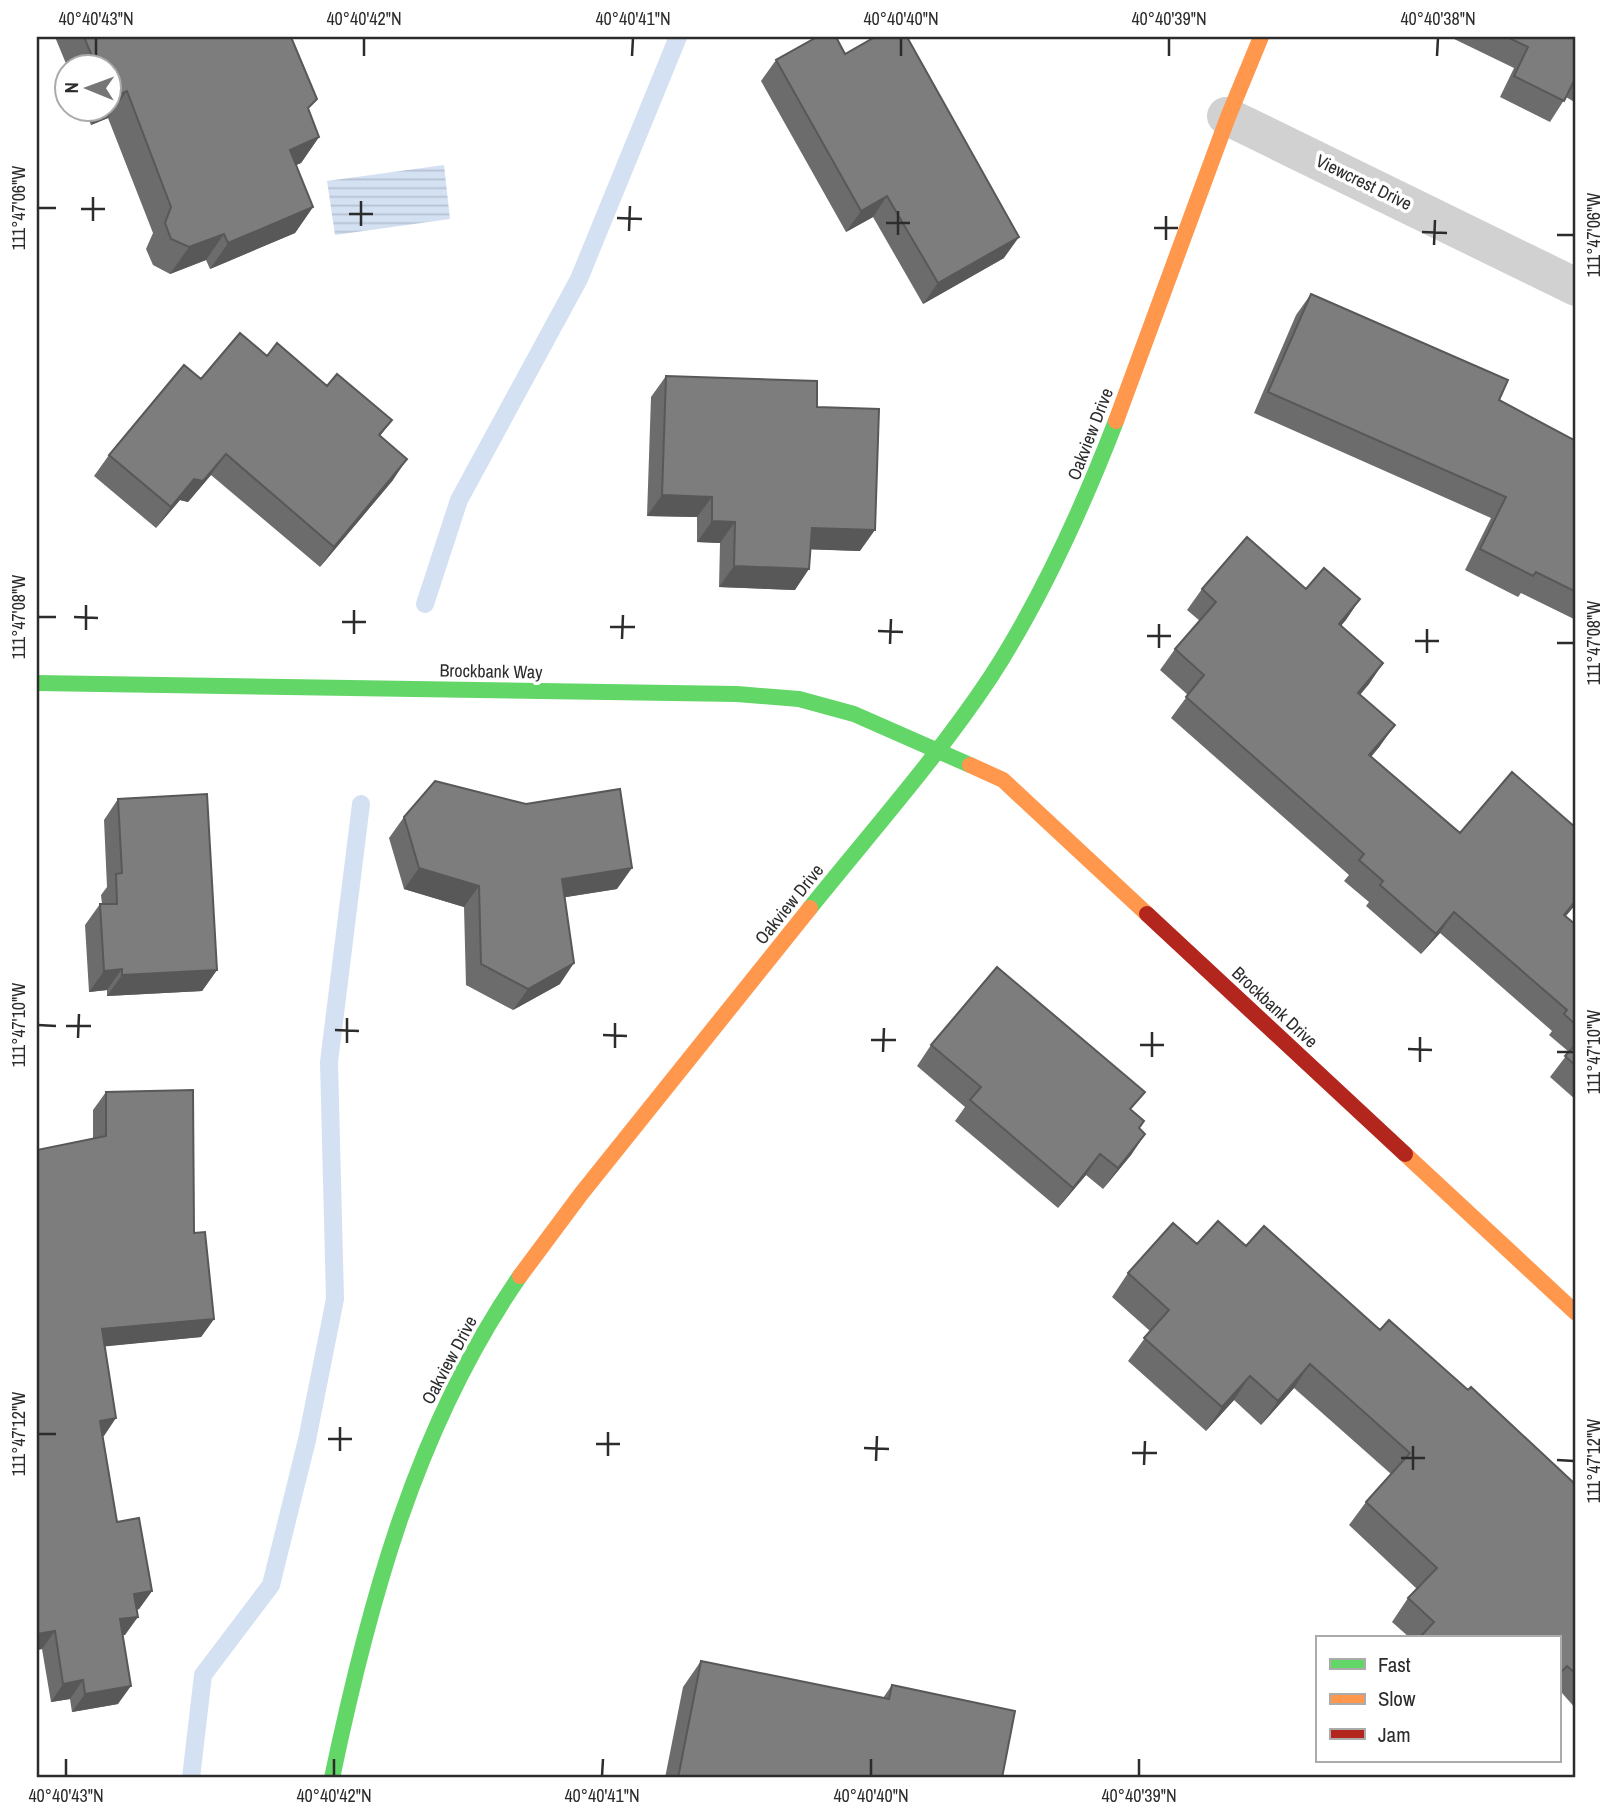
<svg xmlns="http://www.w3.org/2000/svg" width="1613" height="1815" viewBox="0 0 1613 1815" font-family="'Archivo Narrow',sans-serif">
	<style>
		.water { fill: url(#water-rules) }
		.lines { fill: none; stroke-linecap: round; stroke-linejoin: round }
		.stream { stroke: #d4e1f3; stroke-width: 18 }
		.street { stroke: #d1d1d1; stroke-width: 38 }
		.fast { stroke: #63d668; stroke-width: 16 }
		.slow { stroke: #ff974d; stroke-width: 16 }
		.jam { stroke: #b3261e; stroke-width: 16 }
		.wall { fill: #6c6c6c }
		.shaded-wall { fill: #585858 }
		.building { fill: #7d7d7d; stroke: #585858; stroke-width: 2 }
		.ticks { fill: none; stroke: #2c2c2c; stroke-width: 2.5 }
		.labels { text-anchor: middle; dominant-baseline: central; stroke-width: 7; stroke-linejoin: round; paint-order: stroke }
		.street-label { font-size: 18px; fill: #2c2c2c; stroke: #fff }
		.neatline { fill: none; stroke: #2c2c2c; stroke-width: 2.5 }
		.ticks-label { font-size: 18px; text-anchor: middle; fill: #2c2c2c }
	</style>
	<defs>
		<pattern id="water-rules" width="6" height="5" patternUnits="userSpaceOnUse" patternTransform="scale(1.75)"><rect width="6" height="5" fill="#d4e1f3"/><path d="M0 2.5h6" fill="none" stroke="#b6c1d0"/></pattern>
	</defs>
	<rect width="100%" height="100%" fill="#fff"/>
	<path class="water" d="M444 165 450 219 335 235 327 181Z"/>
	<g class="lines">
		<path class="stream" d="M425 604 459 500 579 279 678 37
			M191 1778 203 1675 271 1585 307 1440 335 1299 329 1062 361 804"/>
		<path class="street" d="M1226 116 1576 287"/>
		<path class="fast" d="M37 683 737 694 799 699 854 714 970 765
			M810 908C871 832 936 759 990 678 1042 598 1082 509 1116 421
			M332 1778C369 1602 416 1426 520 1276"/>
		<path class="slow" d="M1116 421 1228 117 1261 37
			M970 765 1003 780 1147 914
			M1405 1154 1576 1313
			M520 1276 581 1194 810 908"/>
		<path class="jam" d="M1147 914 1405 1154"/>
	</g>
	<path class="wall" d="M55 37H291L309 110 319 137 301 163 296 165 313 207 295 233 210 269 206 260 170 274 153 265 146 249 153 233 108 118 91 125 84 108H108V66H67Z
		M1450 37H1576V103L1566 97 1550 122 1500 97 1514 68Z
		M845 54 1004 258 923 304 873 217 846 232 761 81 776 60Z
		M1311 294 1499 400 1576 441V620L1521 593 1518 597 1465 570 1491 518 1254 413 1296 315Z
		M267 356 392 420 380 436 393 480 320 567 211 475 188 502 180 500 156 528 94 476 109 455 201 379Z
		M666 376 817 407 860 551 810 549 795 590 719 587 720 543 697 542V517L647 516 651 397Z
		M1202 589H1306L1360 599 1341 626 1383 663 1369 684 1360 695 1380 746 1371 757 1460 833 1576 828V904L1566 916 1576 925V1100L1550 1077 1569 1052 1549 1035 1552 1031 1440 933 1421 954 1366 906 1369 902 1344 881 1349 875 1171 718 1188 695 1160 670 1175 649 1200 621 1187 610Z
		M118 799 217 970 202 991 107 996V990L89 992 85 925 100 904H102L101 895 107 887 104 820Z
		M404 817 617 889 565 897 560 984 513 1010 466 985 464 907 404 889 389 838Z
		M931 1045 1132 1111 1144 1121 1139 1129 1145 1134 1131 1155 1103 1189 1086 1175 1058 1208 955 1121 965 1107 917 1066Z
		M106 1092 194 1233 214 1319 201 1337 105 1346 103 1436 117 1522 152 1591 139 1609 137 1610 125 1635H122L118 1704 72 1712 70 1699 51 1702 42 1649 37 1650V1150L93 1139V1110Z
		M1197 1244 1246 1246 1380 1330 1576 1485V1709L1562 1693 1559 1697V1638H1410L1392 1622 1408 1598 1417 1589 1349 1525 1366 1502 1391 1474 1294 1388 1261 1425 1234 1400 1206 1431 1128 1361 1150 1331 1112 1297 1128 1273Z
		M701 1661 883 1698 892 1685 1002 1778H665L683 1687Z"/>
	<path class="shaded-wall" d="M127 91 108 118 91 125 102 108H108L109 99Z
		M319 137 301 163 271 176 290 150Z
		M887 196 873 217 846 232 861 211Z
		M313 207 295 233 210 269 228 243Z
		M224 234 206 260 170 274 189 247Z
		M1019 237 1004 258 923 304 938 283Z
		M226 454 211 475 188 502 180 500 156 528 171 507 194 479Z
		M407 459 393 480 320 567 334 547Z
		M662 495 712 497 697 517 647 516Z
		M712 521 735 522 720 543 697 542Z
		M812 528 875 530 860 551 797 549Z
		M734 566 809 569 795 590 719 587Z
		M1360 599 1346 620 1324 645 1339 624Z
		M1383 663 1369 684 1343 714 1358 693Z
		M1395 725 1380 746 1354 776 1369 755Z
		M419 868 479 886 464 907 404 889Z
		M632 868 617 889 548 900 562 879Z
		M1576 900V904L1549 935 1564 915Z
		M1454 912 1440 933 1421 954 1436 934Z
		M574 963 560 984 513 1010 528 989Z
		M122 969 107 990 89 992 104 971Z
		M217 970 202 991 107 996 122 975Z
		M1145 1134 1131 1155 1103 1189 1118 1168Z
		M1100 1154 1086 1175 1058 1208 1073 1188Z
		M214 1319 201 1337 89 1348 102 1329Z
		M1310 1364 1294 1388 1261 1425 1278 1401Z
		M1250 1376 1234 1400 1206 1431 1222 1407Z
		M116 1418 104 1436 87 1439 100 1421Z
		M152 1591 139 1609 121 1613 134 1594Z
		M138 1617 125 1635 107 1638 120 1619Z
		M55 1631 42 1649 37 1650V1634Z
		M83 1680 70 1699 51 1702 63 1684Z
		M131 1686 118 1704 72 1712 85 1694Z"/>
	<path class="building" d="M84 37H291L317 99 308 108 319 137 290 150 313 207 228 243 224 234 189 247 171 239 165 223 171 207 127 91 109 99 108 66H96Z
		M817 37H836L845 54 875 37H907L1019 237 938 283 887 196 861 211 776 60Z
		M1507 37H1576V77L1564 101 1514 76 1528 47Z
		M1311 294 1508 380 1499 400 1576 441V592L1536 572 1533 576 1480 549 1506 497 1268 392Z
		M240 333 267 356 277 343 327 386 337 374 392 420 379 435 407 459 334 547 226 454 203 481 194 479 171 507 109 455 184 365 201 379Z
		M666 376 817 381V407L879 409 875 530 812 528 809 569 734 566 735 522 712 521V497L662 495Z
		M1247 537 1306 589 1324 568 1360 599 1339 624 1383 663 1358 693 1395 725 1369 755 1460 833 1512 772 1576 828V900L1564 915 1576 925V1025L1564 1014 1567 1010 1454 912 1436 934 1380 885 1383 881 1359 860 1364 854 1186 697 1204 675 1175 649 1216 602 1202 589Z
		M435 781 526 804 620 789 632 868 562 879 574 963 528 989 481 964 479 886 419 868 404 817Z
		M207 794 217 970 122 975V969L104 971 100 904H117L116 874 122 873 118 799Z
		M997 967 1145 1092 1130 1109 1144 1121 1139 1128 1145 1134 1118 1168 1100 1154 1073 1188 970 1100 981 1087 931 1045Z
		M1576 1044V1066L1565 1056Z
		M193 1090 194 1233 205 1232 214 1319 102 1329 116 1418 100 1421 117 1522 139 1518 152 1591 134 1594 138 1617 120 1619 131 1686 85 1694 83 1680 63 1684 55 1631 37 1634V1150L106 1136V1092Z
		M1218 1221 1246 1246 1264 1226 1380 1330 1389 1320 1468 1390 1471 1387 1576 1485V1672L1575 1673 1567 1666 1559 1674V1638H1425L1422 1635 1434 1622 1408 1598 1437 1568 1366 1502 1410 1453 1310 1364 1278 1401 1250 1376 1222 1407 1144 1338 1169 1310 1128 1273 1173 1223 1197 1244Z
		M701 1661 889 1699 892 1685 1015 1711 1002 1778H678Z"/>
	<path class="ticks" d="M96 56V38M364 56V38M632 56 633 38M901 56V38M1169 56V38M1437 56 1438 38M38 208H56M81 209H105M349 214H373M617 218 642 219M93 221V197M886 223H910M361 226V201M1154 228H1178M629 231 630 206M1422 232 1447 233M898 235V211M1557 235H1574M1166 240V216M1434 245 1435 220M38 617H56M74 617 98 618M342 622H366M610 627H635M86 630V605M878 631 903 632M354 634V610M1147 636H1171M622 639 623 615M1415 641H1439M1557 643H1574M890 644 891 619M1159 648V624M1427 653V629M38 1025 56 1026M66 1026H91M335 1030 359 1031M603 1035 627 1036M78 1038 79 1014M871 1040H896M347 1043V1018M1140 1045H1164M615 1048V1023M1408 1049 1432 1050M883 1052 884 1028M1557 1052H1574M1152 1057V1032M1420 1062V1037M38 1434H56M328 1439H352M596 1444H620M864 1448 889 1449M340 1451V1427M1132 1453H1157M608 1456V1432M1401 1458H1425M1557 1460 1574 1461M876 1461 877 1436M1144 1465 1145 1441M1413 1470V1446M66 1776V1759M334 1776V1759M602 1776 603 1759M871 1776V1759M1139 1776V1759"/>
	<g class="labels">
		<g class="street-label">
			<text transform="translate(1364 182) rotate(26)">Viewcrest Drive</text>
			<text transform="translate(1090 434) rotate(-69)">Oakview Drive</text>
			<text transform="translate(491 671) rotate(1)">Brockbank Way</text>
			<text transform="translate(789 904) rotate(-51)">Oakview Drive</text>
			<text transform="translate(1275 1007) rotate(43)">Brockbank Drive</text>
			<text transform="translate(449 1360) rotate(-62)">Oakview Drive</text>
		</g>
	</g>
	<rect width="1613" height="1815" fill="none" stroke="#ffffff" stroke-width="77"/>
	<rect x="1316" y="1636" width="245" height="126" fill="#ffffff" stroke="#ababab" stroke-width="2"/>
	<rect x="1330" y="1659" width="35" height="10" fill="#63d668" stroke="#ababab" stroke-width="2"/>
	<text x="1378" y="1672" font-size="21" fill="#2c2c2c">Fast</text>
	<rect x="1330" y="1694" width="35" height="10" fill="#ff974d" stroke="#ababab" stroke-width="2"/>
	<text x="1378" y="1706" font-size="21" fill="#2c2c2c">Slow</text>
	<rect x="1330" y="1729" width="35" height="10" fill="#b3261e" stroke="#ababab" stroke-width="2"/>
	<text x="1378" y="1742" font-size="21" fill="#2c2c2c">Jam</text>
	<g transform="translate(88 88) rotate(271)"><circle r="33" fill="#ffffff" stroke="#ababab" stroke-width="2"/>
	<path d="M0-5L12 26L0 18L-12 26Z" fill="#767676"/>
	<text y="-10" font-size="19" font-weight="bold" text-anchor="middle" fill="#2c2c2c">N</text>
	</g>
	<rect x="38" y="38" width="1536" height="1738" class="neatline"/>
	<g class="ticks-label">
		<text x="96" y="25">40°40'43"N</text>
		<text x="364" y="25">40°40'42"N</text>
		<text x="633" y="25">40°40'41"N</text>
		<text x="901" y="25">40°40'40"N</text>
		<text x="1169" y="25">40°40'39"N</text>
		<text x="1438" y="25">40°40'38"N</text>
		<text transform="translate(19 208) rotate(-90)" y="6">111°47'06"W</text>
		<text transform="translate(1594 235) rotate(-90)" y="6">111°47'06"W</text>
		<text transform="translate(19 617) rotate(-90)" y="6">111°47'08"W</text>
		<text transform="translate(1594 643) rotate(-90)" y="6">111°47'08"W</text>
		<text transform="translate(19 1025) rotate(-90)" y="6">111°47'10"W</text>
		<text transform="translate(1594 1052) rotate(-90)" y="6">111°47'10"W</text>
		<text transform="translate(19 1434) rotate(-90)" y="6">111°47'12"W</text>
		<text transform="translate(1594 1461) rotate(-90)" y="6">111°47'12"W</text>
		<text x="66" y="1802">40°40'43"N</text>
		<text x="334" y="1802">40°40'42"N</text>
		<text x="602" y="1802">40°40'41"N</text>
		<text x="871" y="1802">40°40'40"N</text>
		<text x="1139" y="1802">40°40'39"N</text>
	</g>
</svg>
